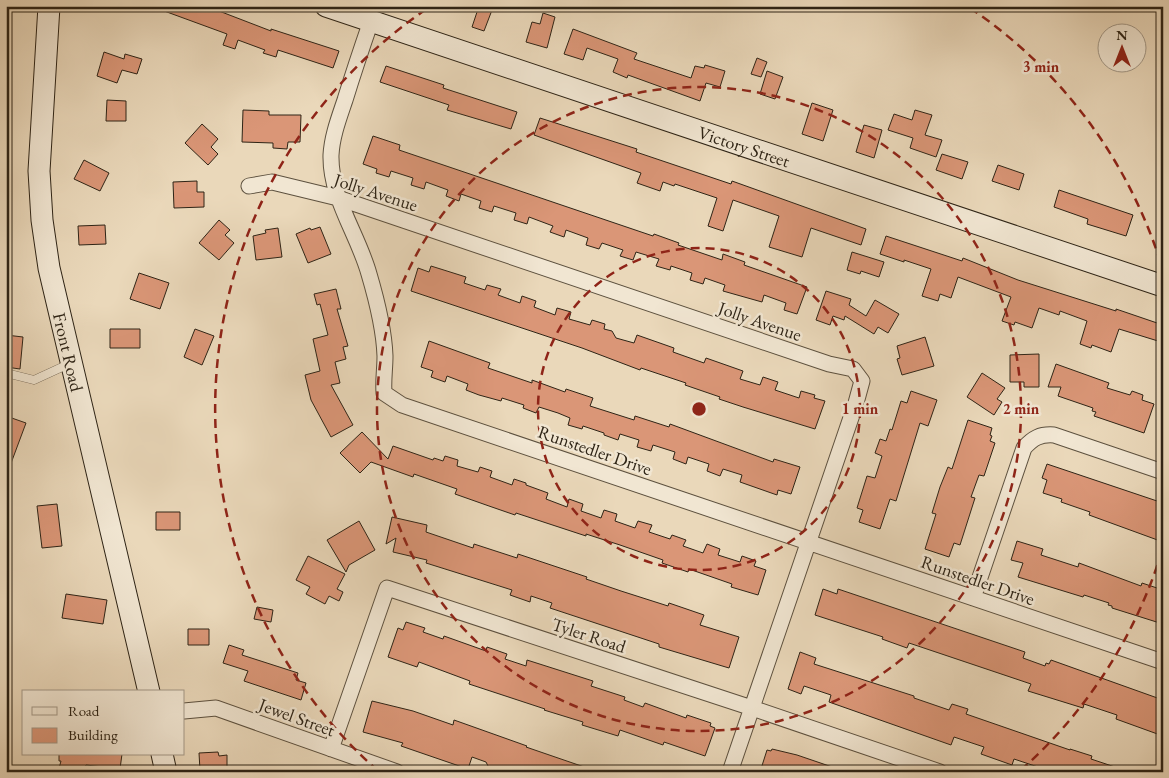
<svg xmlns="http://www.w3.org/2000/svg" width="1169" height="778" viewBox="0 0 1169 778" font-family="'EB Garamond',serif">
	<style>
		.building { fill: #da9677; stroke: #2e2416 }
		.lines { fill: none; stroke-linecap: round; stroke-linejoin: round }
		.lane-casing { stroke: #5d513f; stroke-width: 9 }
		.street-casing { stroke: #5d513f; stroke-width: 17 }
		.secondary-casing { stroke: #2e2416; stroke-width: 23 }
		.lane { stroke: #f1e6d2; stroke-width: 8 }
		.street { stroke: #f1e6d2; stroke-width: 15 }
		.secondary { stroke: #f1e6d2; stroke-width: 21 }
		.ring { fill: none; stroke: #8f2418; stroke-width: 2.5; stroke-dasharray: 9 6 }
		.labels { text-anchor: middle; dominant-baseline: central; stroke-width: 5; stroke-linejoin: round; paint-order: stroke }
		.street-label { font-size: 18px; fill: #2e2416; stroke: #f1e6d2 }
		.centre { fill: #8f2418; stroke: #f1e6d2; stroke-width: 2.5 }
		.ring-label { font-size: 15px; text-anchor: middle; font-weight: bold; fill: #8f2418; stroke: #f1e6d2; stroke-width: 5; stroke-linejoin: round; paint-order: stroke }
	</style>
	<rect width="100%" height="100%" fill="#ead8ba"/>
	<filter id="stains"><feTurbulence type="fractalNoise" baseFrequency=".004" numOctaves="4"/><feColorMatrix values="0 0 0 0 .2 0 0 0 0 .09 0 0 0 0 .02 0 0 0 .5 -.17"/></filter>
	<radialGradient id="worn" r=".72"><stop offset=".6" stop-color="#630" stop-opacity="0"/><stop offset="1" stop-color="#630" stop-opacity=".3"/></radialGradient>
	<path class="building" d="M156 6H206L271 31V29L339 51 333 68 278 50 276 57 263 53 265 50 238 40 235 49 223 45 227 34 156 8Z
		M479 6 492 10 484 31 472 27Z
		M543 13 555 17 547 48 526 42 532 22 540 24Z
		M573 29 637 53 634 59 691 78 695 66 704 68 705 65 725 71 720 87 706 83 700 101 628 75 627 78 613 72 618 59 587 48 583 60 564 54Z
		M104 52 124 59 125 54 142 59 137 74 122 70 117 83 97 76Z
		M757 58 767 62 761 77 751 74Z
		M386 66 444 85 443 88 517 112 511 129 447 110 449 105 380 82Z
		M767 71 783 77 775 99 760 94Z
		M107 100 126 101V121H106Z
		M812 103 833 110 823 141 802 134Z
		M243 110 269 111V115H301L300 142H288L287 149 273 148V143L242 142Z
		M915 110 932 115 925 135 942 140 936 157 910 148 913 138 888 130 894 114 912 120Z
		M540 118 637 149 636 152 731 184 732 181 866 229 861 245 811 228 802 257 769 247 779 216 733 200 723 231 708 226 717 198 675 184 674 186 663 182 660 191 637 183 641 173 534 135Z
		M202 124 218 139 211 147 218 154 208 165 185 143Z
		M864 125 882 130 874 158 856 152Z
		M373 136 400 145 399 150 653 236 654 234 679 243 678 245 722 260 723 254 745 262 744 265 807 287 797 314 784 310 786 303 764 295 762 302 723 291 725 285 705 278 703 284 690 280 692 273 671 266 670 270 656 266 659 259 636 252 633 260 620 256 623 250 602 243 599 249 586 245 588 238 566 230 564 237 550 232 553 226 529 217 527 224 514 220 516 213 494 206 492 212 479 208 481 201 461 194 459 201 446 196 448 190 426 182 424 189 411 185 413 178 391 171 389 177 376 173 377 169 363 164Z
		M942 154 968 162 962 179 936 170Z
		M84 160 109 173 100 191 74 179Z
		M998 165 1024 174 1019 190 992 181Z
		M197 181V192H204V207L174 208 173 182Z
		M1059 190 1133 215 1126 236 1087 224 1088 219 1054 207Z
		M219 220 230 230 225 235 234 243 219 260 199 243Z
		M105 225 106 244 79 245 78 226Z
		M320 227 331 254 308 263 296 234 310 228 311 230Z
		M278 228 282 257 256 260 253 236 266 233 265 230Z
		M886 236 962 261 963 258 1018 280 1116 311V309L1163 325 1158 341 1119 329 1111 352 1092 345 1091 348 1080 344 1087 321 1060 311 1059 315 1039 308 1032 328 1015 322 1014 325 1002 321 1011 297 958 277 951 298 940 294 938 301 922 296 931 269 904 260V262L880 254Z
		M852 252 884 262 879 277 861 271 860 274 847 270Z
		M431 266 466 277 464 283 485 290 487 285 501 289 498 295 520 303 522 296 536 301 534 307 555 315 557 308 571 312 569 319 590 325 592 320 605 324 604 329 612 331 616 338 634 343 637 335 674 348 673 352 704 363 706 358 743 371 740 379 760 385 763 377 778 382 775 390 799 398 801 391 815 395 814 398 825 401 815 429 743 407 719 399 720 397 685 385 686 383 641 368 640 370 582 348 411 291 418 268 429 272Z
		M139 273 169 283 160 309 130 299Z
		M336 289 341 309H337L348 346 343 347 346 359 335 362 340 383 331 385 353 425 331 437 311 400 305 375 320 371 313 339 328 335 320 304 317 305 314 294Z
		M826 291 851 299 849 305 866 316 875 300 899 314 888 333 878 327 874 334 845 316 844 320 833 316 830 325 816 320Z
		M110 329H140V348H110Z
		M195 329 214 336 202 365 184 357Z
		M6 335 23 337 20 369 6 367Z
		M925 337 934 366 902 375 897 359 900 358 897 346Z
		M429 341 490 363 488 368 532 383V380L565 392 566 389 593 398 590 406 634 420 635 416 669 427 670 424 773 462 774 459 800 467 791 494 778 490 777 495 740 482 742 475 723 469 720 476 707 471 709 464 688 457 686 464 673 459 675 452 653 445 651 451 637 447 639 440 620 434 618 440 604 435V433L583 426 582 429 568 425 570 418 558 413 539 407 536 413 523 408 524 405 502 398 501 401 479 395 466 390 468 384 447 376 445 382 431 377 433 371 421 367Z
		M1039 354V387H1024V382H1010V355Z
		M1056 364 1109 383 1107 388 1130 395 1132 391 1143 395 1142 400 1154 404 1144 433 1094 416 1096 412 1092 411 1093 408 1058 396 1061 387H1048Z
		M982 373 1005 388 997 399 1002 402 994 415 967 397Z
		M911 391 937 400 928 426 920 423 896 501 890 499 880 529 859 522 863 510 857 508 867 476 875 478 882 456 875 453 880 439 886 441 890 429 892 430 901 401 907 403Z
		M6 416 26 423 7 474H6Z
		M968 420 992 428 990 435 992 436 990 441 995 443 984 476 979 475 971 497 975 498 960 545 954 543 949 557 925 549 936 514 932 513 940 487 948 467 952 469Z
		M362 432 388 459 393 446 433 460 434 458 443 461 445 456 458 460 457 466 478 472 480 467 492 471 490 477 512 485 514 479 526 483V485L548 493 546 499 567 507 569 499 583 504 581 511 601 518 604 510 617 514 615 521 635 528 638 521 652 525 649 532 670 539 672 535 686 540 683 546 703 553 707 544 720 549 718 555 740 562 742 556 756 561 754 566 766 570 758 595 731 587 732 584 689 569 688 572 662 563 663 560 620 545 586 534V536L516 513 515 515 489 506 455 494 457 489 414 474 413 477 371 462 360 473 340 453Z
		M1047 464 1163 503V542L1089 515 1090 512 1061 502 1062 499 1043 493 1047 480 1042 478Z
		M57 504 62 546 42 548 37 506Z
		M156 512H180V530H156Z
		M392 517 427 525 426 532 473 548 474 544 517 558 518 554 587 577 586 579 621 591 668 606 669 603 704 615 700 625 739 637 729 668 659 647V644L550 608 552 603 531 596 530 602 510 595 512 590 426 563 427 560 393 552 396 538 386 544Z
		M359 521 375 550 349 565 346 572 327 540Z
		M1017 541 1043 549 1041 555 1078 567 1079 563 1141 586 1142 583 1163 590V624L1112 608V606L1108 605 1109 603 1084 595 1083 597 1018 577 1023 563 1011 560Z
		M308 556 345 574 337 589 343 592 339 601 329 596 325 604 306 594 310 587 296 580Z
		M823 589 837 594 838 589 1025 652 1023 658 1045 666 1046 663 1049 664 1051 660 1163 700V736L1116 719 1117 715 1084 704 1083 708 1028 691 1031 684 909 643 907 648 882 639 883 637 815 615Z
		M66 594 107 600 103 624 62 618Z
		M257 607 273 610 271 622 254 619Z
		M406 622 425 628 423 632 443 639 444 636 486 651 487 647 507 654 505 659 526 666 527 660 593 681 591 686 625 697 624 700 643 707 645 703 686 718 687 715 711 723 710 726 715 728 705 756 664 742 663 745 620 730 618 736 582 725 583 722 544 710 545 709 469 684 470 681 419 662 417 667 388 657 398 628 403 630Z
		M188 629H209V645H188Z
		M229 645 244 650 242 655 298 673 296 680 306 683 301 700 244 681 248 671 223 663Z
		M800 652 816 658 814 664 914 696V698L949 710 952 704 968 709 966 714 1070 750V749L1092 756 1091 759 1124 770V772H1043L1044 769 1014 759 1012 765 981 754 984 747 954 737 951 745 829 702 831 695 804 686 801 694 788 689Z
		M372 701 413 711 453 725 454 720 527 746 526 747 593 770 592 772H491L486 762 472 757 468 769 401 746 403 743 363 732Z
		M772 749 797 755 841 770V772H760L767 750 771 751Z
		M218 752 219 756 227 755V768L200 770 199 753Z
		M59 754H122L120 769 86 765 83 772H58L61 761H59Z"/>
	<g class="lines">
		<defs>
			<path id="lane" d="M6 373 34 380 71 363"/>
			<path id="street" d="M371 21C362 47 353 74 345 100 339 118 332 136 331 155 330 198 358 234 369 274 377 301 384 328 385 356 385 369 383 380 384 393L402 405 1163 662
				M249 186 272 182 338 198 829 364 853 369 862 381 856 403 730 772
				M973 598 1024 448C1033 438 1040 434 1054 435L1163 472
				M184 711 216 708 397 772
				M331 749 387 588 752 708 940 772"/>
			<g id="secondary">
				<path id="s1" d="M49 6 39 171 42 220 49 268 149 692"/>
				<path id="s2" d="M326 6 1163 286"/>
				<path d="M162 754 166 772"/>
			</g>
		</defs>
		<use href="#lane" class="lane-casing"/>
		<use href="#street" class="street-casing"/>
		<use href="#secondary" class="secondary-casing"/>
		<use href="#lane" class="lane"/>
		<use href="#street" class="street"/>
		<use href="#secondary" class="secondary"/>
	</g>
	<g class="ring">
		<circle cx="699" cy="409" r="161"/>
		<circle cx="699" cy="409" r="322"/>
		<path d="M1162 551A484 484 0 0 1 1020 771M378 771A484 484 0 0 1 428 8M970 8A484 484 0 0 1 1162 267"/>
	</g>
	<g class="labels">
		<g class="street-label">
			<text stroke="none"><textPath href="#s2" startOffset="441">Victory Street</textPath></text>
			<text transform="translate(376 192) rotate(18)">Jolly Avenue</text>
			<text transform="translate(760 321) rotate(19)">Jolly Avenue</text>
			<text stroke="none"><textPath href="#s1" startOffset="349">Front Road</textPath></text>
			<text transform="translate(595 450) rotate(19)">Runstedler Drive</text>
			<text transform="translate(978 580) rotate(19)">Runstedler Drive</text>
			<text transform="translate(589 635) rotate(18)">Tyler Road</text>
			<text transform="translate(297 717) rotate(20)">Jewel Street</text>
		</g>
	</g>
	<circle cx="699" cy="409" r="8" class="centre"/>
	<g class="ring-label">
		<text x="1041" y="72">3 min</text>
		<text x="860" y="414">1 min</text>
		<text x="1021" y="414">2 min</text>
	</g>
	<rect width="1169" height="778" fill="none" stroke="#ead8ba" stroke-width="25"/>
	<rect x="8" y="8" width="1154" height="763" fill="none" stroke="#2e2416" stroke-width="2.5"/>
	<rect x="12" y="12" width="1144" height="753" fill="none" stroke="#2e2416"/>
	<rect x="22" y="690" width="162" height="65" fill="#f1e6d2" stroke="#a39887"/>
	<rect x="32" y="707" width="25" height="8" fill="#f1e6d2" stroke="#a39887"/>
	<text x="68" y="716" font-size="15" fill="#2e2416">Road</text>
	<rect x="32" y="728" width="25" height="15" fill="#da9677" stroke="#a39887"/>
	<text x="68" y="740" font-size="15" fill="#2e2416">Building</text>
	<g transform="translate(1122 48)"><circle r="24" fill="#f1e6d2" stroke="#a39887"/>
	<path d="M0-4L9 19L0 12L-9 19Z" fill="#8f2418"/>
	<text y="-8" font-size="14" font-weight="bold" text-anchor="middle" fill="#2e2416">N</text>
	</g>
	<rect width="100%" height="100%" filter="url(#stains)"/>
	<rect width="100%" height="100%" fill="url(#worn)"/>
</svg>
